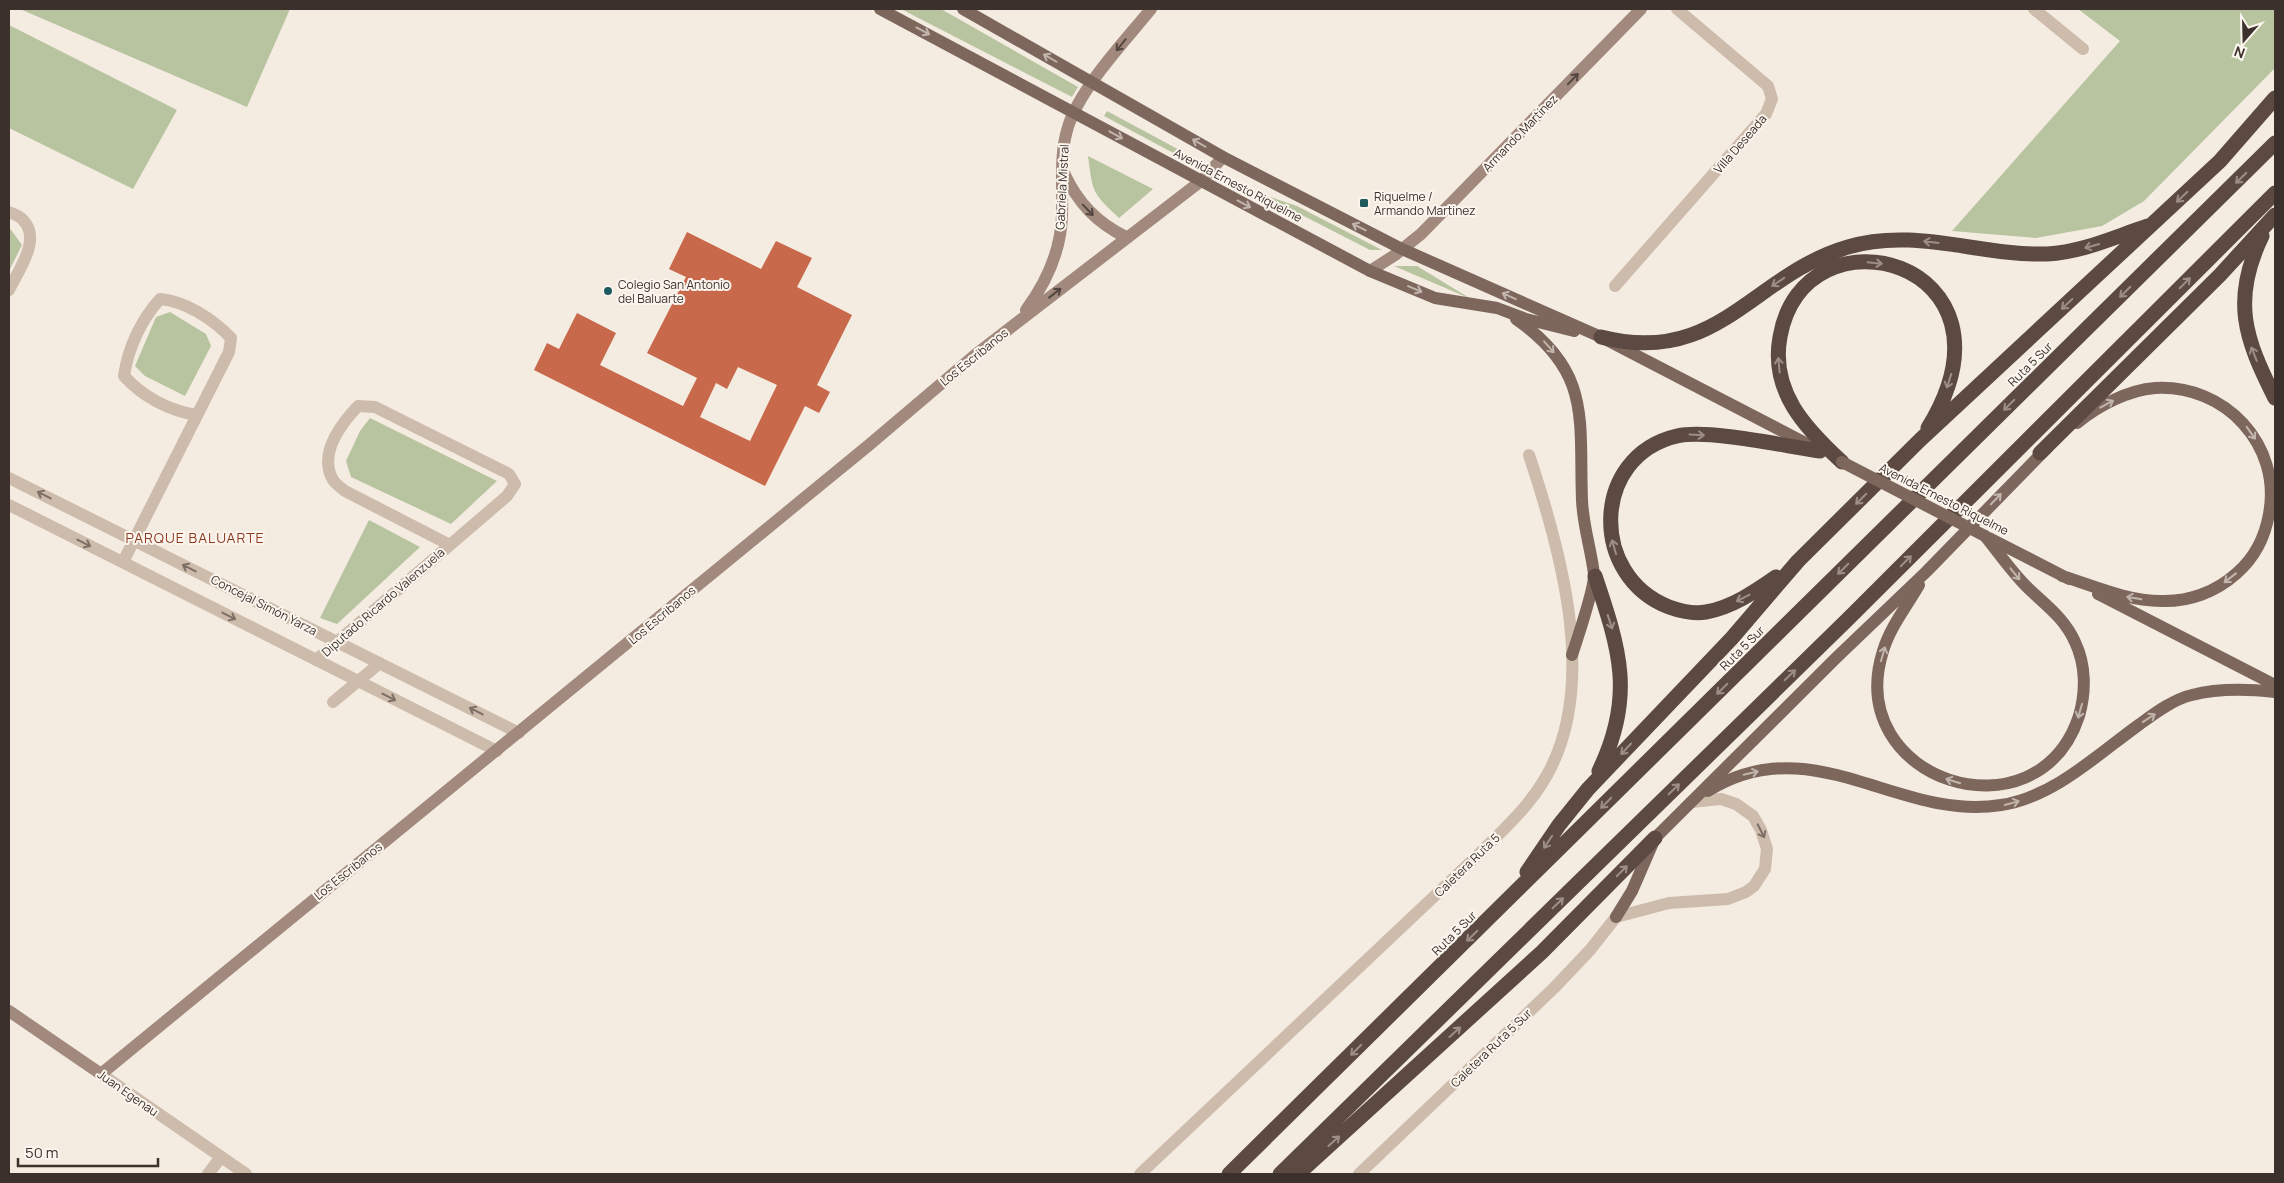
<svg xmlns="http://www.w3.org/2000/svg" width="2284" height="1183" viewBox="0 0 2284 1183" font-family="Manrope,sans-serif">
	<style>
		.green { fill: #b8c4a0 }
		.building { fill: #c8694b; fill-rule: evenodd }
		.lines { fill: none; stroke-linecap: round; stroke-linejoin: round }
		.minor { stroke: #cdbbac; stroke-width: 12 }
		.tertiary { stroke: #cdbbac; stroke-width: 12 }
		.secondary { stroke: #a18a7d; stroke-width: 12 }
		.primary { stroke: #7d675c; stroke-width: 12 }
		.motorway { stroke: #5c4a42; stroke-width: 15 }
		.primary-bridge { stroke: #7d675c; stroke-width: 12 }
		.oneway { stroke: #c2b5ac }
		.oneway2 { stroke: #544640 }
		.oneway3 { stroke: #9c8e87 }
		.oneway4 { stroke: #7d6f65 }
		.poi-dot { fill: #1f5a5e; stroke: #fbf5ee; stroke-width: 2 }
		.labels { text-anchor: middle; dominant-baseline: central; stroke-width: 4; stroke-linejoin: round; paint-order: stroke }
		.street-label { font-size: 12px; fill: #3b302b; stroke: #fbf5ee }
		.poi-label { font-size: 12px; fill: #3b302b; stroke: #fbf5ee; text-anchor: start }
		.neighbourhood-label { font-size: 14px; letter-spacing: 1px; fill: #8c3b22; stroke: #fbf5ee }
	</style>
	<rect width="100%" height="100%" fill="#f4ebe1"/>
	<path class="green" d="M20 9H290L247 107Z
		M901 9H941L1078 87 1072 97Z
		M2078 9H2275V68L2144 201 2102 226 2036 238 1952 231 2120 41Z
		M9 25 177 110 133 189 9 128Z
		M1107 111 1198 160 1194 164 1104 116Z
		M1088 156 1153 189 1119 218C1092 192 1093 194 1088 156Z
		M1219 172 1258 193 1297 206 1382 250H1370L1296 212 1256 198 1215 177Z
		M9 227 22 245 9 271Z
		M1394 266H1417L1471 299Z
		M170 312 206 334 211 346 185 396 145 376 135 366 156 317Z
		M370 418 497 481 451 524 351 477 346 461 360 431Z
		M369 520 420 547 337 624 320 618Z"/>
	<path class="building" d="M687 232 761 269 776 241 812 258 797 287 852 315 817 385 830 392 819 413 805 406 765 486 534 370 547 343 559 349 577 313 616 333 600 365 683 406 697 378 647 353 686 277 669 269ZM738 367 777 385 750 441 700 417 716 383 727 389Z"/>
	<g class="lines">
		<path class="minor" d="M2034 9 2083 49
			M9 212C13 214 20 216 23 220 42 239 18 271 9 290
			M1615 286 1766 114 1772 99 1768 86 1677 9
			M9 478 519 733
			M9 505 497 751
			M123 562 229 352 231 338C213 319 185 301 160 299 141 320 128 348 124 376 142 396 169 411 197 415
			M316 660 507 496 515 484 509 474 375 407 358 406C341 424 318 454 333 480 336 484 341 488 345 491L450 545
			M333 702 380 663
			M101 1074 246 1174
			M208 1174 221 1157
			M1140 1174 1478 855C1503 830 1530 806 1547 775 1599 683 1560 548 1529 455"/>
		<path class="tertiary" d="M1359 1174 1554 988 1590 950 1616 917 1669 903 1728 899 1746 892 1754 886 1765 869 1767 849 1761 830 1753 816 1736 804 1721 799 1691 802"/>
		<path class="secondary" d="M1064 173C1078 203 1097 223 1126 237
			M1370 271 1395 255 1421 234 1641 9
			M1026 310C1046 283 1061 250 1062 215 1063 186 1059 155 1068 127 1080 88 1125 41 1151 9
			M9 1011 101 1074 869 445 975 355 1201 181 1223 157"/>
		<path class="primary" d="M880 9 1370 271 1435 298 1497 308 1526 319 1574 331
			M963 9 1223 157 1402 249 1601 337 1813 447
			M1516 319C1592 372 1579 419 1582 500 1583 526 1591 549 1594 574 1595 586 1577 640 1572 655
			M1989 538 2069 579
			M2062 576C2094 586 2127 601 2161 601 2189 602 2216 592 2237 573 2254 558 2265 537 2269 514 2282 445 2225 384 2155 388 2128 390 2098 406 2077 423
			M1919 585C1907 606 1890 627 1883 651 1842 781 2037 843 2079 716 2086 692 2086 665 2075 642 2064 617 2044 604 2026 586 2011 571 1998 552 1985 536
			M2098 594 2275 685
			M1708 791C1813 726 1898 822 2001 805 2054 797 2098 754 2140 724 2155 713 2174 699 2192 695 2219 688 2248 689 2275 692
			M1616 917 1632 891 1655 838 1836 658 1926 572 2048 447"/>
		<path class="motorway" d="M2262 236C2231 300 2245 339 2275 398
			M1601 337C1718 367 1752 275 1848 247 1914 227 1980 256 2047 254 2083 252 2114 237 2148 226
			M2040 453 2220 275 2275 215
			M1842 462C1805 428 1770 391 1780 337 1803 201 2031 260 1928 428
			M1595 576C1620 650 1635 697 1599 771
			M1776 577C1756 591 1731 608 1706 612 1694 614 1680 611 1669 607 1589 576 1591 456 1677 436 1710 429 1784 446 1820 451
			M1527 872 1559 825 1588 789 1732 638 1798 561 1920 440 2220 161 2275 98
			M1229 1174 2275 143
			M1280 1174 1849 618 2275 193
			M1298 1174 1542 952 1655 838"/>
		<path class="primary-bridge" d="M1842 462 1985 536"/>
	</g>
	<defs><path id="oneway-shaft" d="M-6 0H5M1.5-3L5.5 0L1.5 3" fill="none" stroke-width="1.6" stroke-linecap="round" stroke-linejoin="round" transform="scale(1.25)"/></defs>
	<g class="oneway">
		<use href="#oneway-shaft" transform="translate(923 31) rotate(28)"/>
		<use href="#oneway-shaft" transform="translate(1050 58) rotate(-150)"/>
		<use href="#oneway-shaft" transform="translate(1116 135) rotate(29)"/>
		<use href="#oneway-shaft" transform="translate(1199 143) rotate(-150)"/>
		<use href="#oneway-shaft" transform="translate(1244 204) rotate(28)"/>
		<use href="#oneway-shaft" transform="translate(1359 227) rotate(-153)"/>
		<use href="#oneway-shaft" transform="translate(1415 289) rotate(23)"/>
		<use href="#oneway-shaft" transform="translate(1509 296) rotate(-156)"/>
		<use href="#oneway-shaft" transform="translate(1549 347) rotate(49)"/>
		<use href="#oneway-shaft" transform="translate(2107 404) rotate(-29)"/>
		<use href="#oneway-shaft" transform="translate(2251 433) rotate(55)"/>
		<use href="#oneway-shaft" transform="translate(1996 499) rotate(-46)"/>
		<use href="#oneway-shaft" transform="translate(2015 574) rotate(51)"/>
		<use href="#oneway-shaft" transform="translate(2230 578) rotate(142)"/>
		<use href="#oneway-shaft" transform="translate(2134 598) rotate(-170)"/>
		<use href="#oneway-shaft" transform="translate(1883 654) rotate(-74)"/>
		<use href="#oneway-shaft" transform="translate(2080 711) rotate(106)"/>
		<use href="#oneway-shaft" transform="translate(2149 718) rotate(-34)"/>
		<use href="#oneway-shaft" transform="translate(1751 773) rotate(-13)"/>
		<use href="#oneway-shaft" transform="translate(1953 781) rotate(-163)"/>
		<use href="#oneway-shaft" transform="translate(2012 803) rotate(-15)"/>
	</g>
	<g class="oneway2">
		<use href="#oneway-shaft" transform="translate(1121 45) rotate(129)"/>
		<use href="#oneway-shaft" transform="translate(1573 79) rotate(-46)"/>
		<use href="#oneway-shaft" transform="translate(1088 210) rotate(46)"/>
		<use href="#oneway-shaft" transform="translate(1055 293) rotate(-38)"/>
	</g>
	<g class="oneway3">
		<use href="#oneway-shaft" transform="translate(2241 178) rotate(135)"/>
		<use href="#oneway-shaft" transform="translate(2182 197) rotate(136)"/>
		<use href="#oneway-shaft" transform="translate(1931 242) rotate(-173)"/>
		<use href="#oneway-shaft" transform="translate(2092 246) rotate(164)"/>
		<use href="#oneway-shaft" transform="translate(1875 263) rotate(6)"/>
		<use href="#oneway-shaft" transform="translate(1778 282) rotate(146)"/>
		<use href="#oneway-shaft" transform="translate(2185 283) rotate(-45)"/>
		<use href="#oneway-shaft" transform="translate(2125 292) rotate(135)"/>
		<use href="#oneway-shaft" transform="translate(2067 304) rotate(137)"/>
		<use href="#oneway-shaft" transform="translate(2254 354) rotate(-112)"/>
		<use href="#oneway-shaft" transform="translate(1779 365) rotate(-95)"/>
		<use href="#oneway-shaft" transform="translate(1949 381) rotate(108)"/>
		<use href="#oneway-shaft" transform="translate(2009 405) rotate(135)"/>
		<use href="#oneway-shaft" transform="translate(1697 435) rotate(3)"/>
		<use href="#oneway-shaft" transform="translate(1861 499) rotate(135)"/>
		<use href="#oneway-shaft" transform="translate(1614 547) rotate(-106)"/>
		<use href="#oneway-shaft" transform="translate(1906 561) rotate(-45)"/>
		<use href="#oneway-shaft" transform="translate(1843 569) rotate(135)"/>
		<use href="#oneway-shaft" transform="translate(1743 598) rotate(153)"/>
		<use href="#oneway-shaft" transform="translate(1610 622) rotate(72)"/>
		<use href="#oneway-shaft" transform="translate(1790 675) rotate(-44)"/>
		<use href="#oneway-shaft" transform="translate(1722 689) rotate(135)"/>
		<use href="#oneway-shaft" transform="translate(1626 749) rotate(133)"/>
		<use href="#oneway-shaft" transform="translate(1674 789) rotate(-44)"/>
		<use href="#oneway-shaft" transform="translate(1606 803) rotate(135)"/>
		<use href="#oneway-shaft" transform="translate(1548 842) rotate(124)"/>
		<use href="#oneway-shaft" transform="translate(1622 871) rotate(-45)"/>
		<use href="#oneway-shaft" transform="translate(1558 903) rotate(-44)"/>
		<use href="#oneway-shaft" transform="translate(1472 936) rotate(135)"/>
		<use href="#oneway-shaft" transform="translate(1455 1032) rotate(-42)"/>
		<use href="#oneway-shaft" transform="translate(1356 1050) rotate(135)"/>
		<use href="#oneway-shaft" transform="translate(1334 1141) rotate(-42)"/>
	</g>
	<g class="oneway4">
		<use href="#oneway-shaft" transform="translate(44 495) rotate(-153)"/>
		<use href="#oneway-shaft" transform="translate(84 543) rotate(27)"/>
		<use href="#oneway-shaft" transform="translate(189 568) rotate(-153)"/>
		<use href="#oneway-shaft" transform="translate(229 616) rotate(27)"/>
		<use href="#oneway-shaft" transform="translate(389 697) rotate(27)"/>
		<use href="#oneway-shaft" transform="translate(476 711) rotate(-153)"/>
		<use href="#oneway-shaft" transform="translate(1761 831) rotate(63)"/>
	</g>
	<g class="poi-dot">
		<rect x="1359" y="198" width="10" height="10" rx="2.5"/>
		<circle cx="608" cy="291" r="5"/>
	</g>
	<g class="labels">
		<g class="street-label">
			<text transform="translate(1520 133) rotate(-46)">Armando Martínez</text>
			<text transform="translate(1740 144) rotate(-49)">Villa Deseada</text>
			<text transform="translate(1238 185) rotate(28)">Avenida Ernesto Riquelme</text>
			<text transform="translate(1062 187) rotate(-87)">Gabriela Mistral</text>
			<text transform="translate(974 357) rotate(-39)">Los Escribanos</text>
			<text transform="translate(2030 364) rotate(-45)">Ruta 5 Sur</text>
			<text transform="translate(1944 499) rotate(27)">Avenida Ernesto Riquelme</text>
			<text transform="translate(383 602) rotate(-41)">Diputado Ricardo Valenzuela</text>
			<text transform="translate(264 605) rotate(27)">Concejal Simón Yarza</text>
			<text transform="translate(662 615) rotate(-40)">Los Escribanos</text>
			<text transform="translate(1742 648) rotate(-45)">Ruta 5 Sur</text>
			<text transform="translate(1467 865) rotate(-44)">Caletera Ruta 5</text>
			<text transform="translate(348 871) rotate(-39)">Los Escribanos</text>
			<text transform="translate(1454 933) rotate(-45)">Ruta 5 Sur</text>
			<text transform="translate(1491 1048) rotate(-44)">Caletera Ruta 5 Sur</text>
			<text transform="translate(128 1093) rotate(35)">Juan Egenau</text>
		</g>
		<g class="poi-label">
			<text x="1374" y="196">Riquelme /<tspan x="1374" dy="14">Armando Martinez</tspan></text>
			<text x="618" y="284">Colegio San Antonio<tspan x="618" dy="14">del Baluarte</tspan></text>
		</g>
		<g class="neighbourhood-label">
			<text x="195" y="537">PARQUE BALUARTE</text>
		</g>
	</g>
	<rect width="2284" height="1183" fill="none" stroke="#3b302b" stroke-width="20"/>
	<g transform="translate(2244 40) rotate(200)" stroke="#fbf5ee" stroke-width="4" paint-order="stroke">
	<path d="M0-4L9 19L0 12L-9 19Z" fill="#3b302b"/>
	<text y="-8" font-size="14" font-weight="bold" text-anchor="middle" fill="#3b302b">N</text>
	</g>
	<path d="M18 1158v8h140v-8" fill="none" stroke="#3b302b" stroke-width="2.5"/>
	<text x="25" y="1158" font-size="15" fill="#3b302b" stroke="#fbf5ee" stroke-width="4" paint-order="stroke">50 m</text>
</svg>
